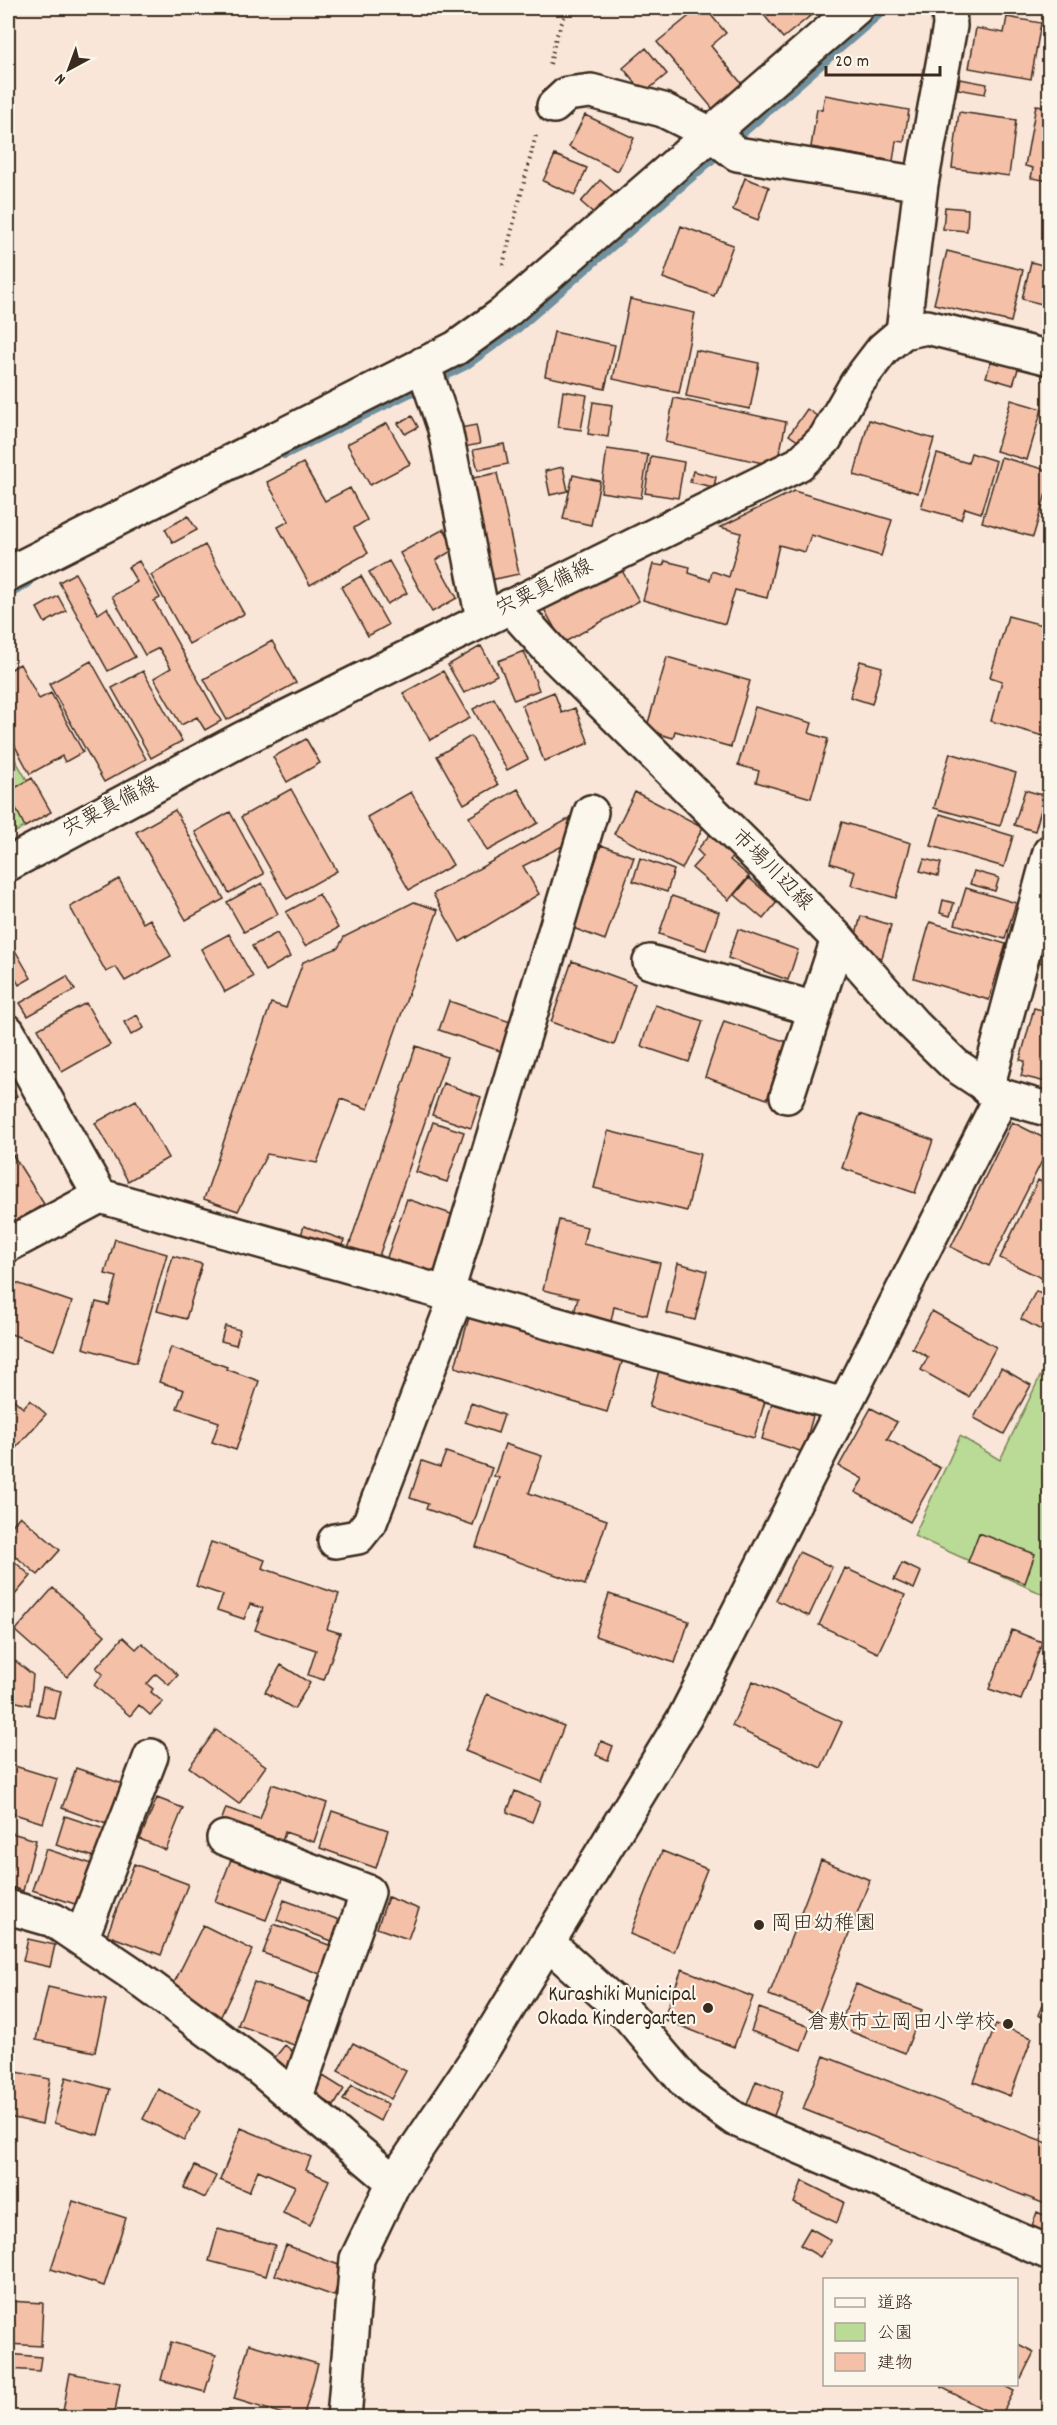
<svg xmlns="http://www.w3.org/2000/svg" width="1057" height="2425" viewBox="0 0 1057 2425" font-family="Dekko,'Klee One',sans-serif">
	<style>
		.green { fill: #b9db95; stroke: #7a825a; stroke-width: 1.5 }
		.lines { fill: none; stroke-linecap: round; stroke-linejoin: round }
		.stream { stroke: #6f909e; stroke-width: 12 }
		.building { fill: #f5c0a8; stroke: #3b2a1e; stroke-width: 1.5 }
		.street-casing { stroke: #3b2a1e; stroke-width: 38 }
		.secondary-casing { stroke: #3b2a1e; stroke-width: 38 }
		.path { stroke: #3b2a1e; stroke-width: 4; stroke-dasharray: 1.5 4.5; stroke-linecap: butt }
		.street { stroke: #fbf7ec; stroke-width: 33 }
		.secondary { stroke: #fbf7ec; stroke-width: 33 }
		.poi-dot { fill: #3b2a1e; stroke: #fbf7ec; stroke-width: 2 }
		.labels { text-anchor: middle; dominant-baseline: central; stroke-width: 4.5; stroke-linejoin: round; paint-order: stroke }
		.street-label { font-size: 21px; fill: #3b2a1e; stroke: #fbf7ec }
		.poi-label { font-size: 21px; fill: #3b2a1e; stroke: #fbf7ec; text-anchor: end }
	</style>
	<rect width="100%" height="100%" fill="#f9e6d8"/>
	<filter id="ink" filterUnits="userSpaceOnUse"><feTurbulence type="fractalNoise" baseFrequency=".0167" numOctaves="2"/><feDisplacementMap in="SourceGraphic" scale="12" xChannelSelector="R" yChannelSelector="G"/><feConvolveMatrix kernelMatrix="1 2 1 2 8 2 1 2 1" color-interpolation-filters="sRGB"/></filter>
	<g filter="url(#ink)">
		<path class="green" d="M8 747 47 815 8 836Z
			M1049 1358V1597L914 1536 960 1436 1000 1460Z"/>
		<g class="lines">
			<path class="stream" d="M284 453 465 364 517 327 884 8
				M8 593 27 582"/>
		</g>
		<path class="building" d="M699 8H705L726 33 711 46 742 84 713 109 657 42Z
			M758 8H820L783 38Z
			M1007 17 1041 23 1031 79 969 68 976 28 1004 33Z
			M646 48 667 74 644 93 623 68Z
			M960 79 987 84 985 94 958 89Z
			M825 95 909 110 904 142 896 141 893 161 811 147 817 109 822 110Z
			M1036 105 1050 107V181L1031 178 1033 168 1025 166Z
			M959 112 1016 120 1009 176 952 168Z
			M585 115 634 138 618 171 569 147Z
			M555 155 587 168 575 195 543 181Z
			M745 178 769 187 758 220 733 210Z
			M600 180 616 194 597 216 581 202Z
			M945 207 968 209 967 231 943 229Z
			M681 226 733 245 714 296 663 278Z
			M947 251 1023 270 1011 322 934 304Z
			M1031 262 1050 267V306L1022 299Z
			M630 299 695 313 679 393 613 379Z
			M554 332 615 345 605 389 545 376Z
			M695 350 759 363 750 409 686 396Z
			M992 358 1019 366 1013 385 986 377Z
			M563 391 587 395 581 430 558 427Z
			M674 398 786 422 777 466 665 442Z
			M1011 400 1042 409 1027 460 996 451Z
			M593 402 612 405 608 437 588 434Z
			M807 409 820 418 802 444 789 435Z
			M412 416 418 427 405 434 398 423Z
			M869 420 934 439 918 493 854 475Z
			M387 423 410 464 370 485 347 444Z
			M476 425 480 444 464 447 460 428Z
			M504 444 508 464 478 470 473 450Z
			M607 449 648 455 641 498 601 492Z
			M971 453 996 461 981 513 965 508 961 519 921 508 937 454 968 463Z
			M651 456 684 462 678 498 645 493Z
			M1001 457 1050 471V480L1033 537 982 522Z
			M303 463 325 501 350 488 367 520 354 528 368 553 310 585 278 527 289 521 267 482Z
			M563 467 568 491 550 495 545 471Z
			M693 471 716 477 714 487 690 482Z
			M497 473 519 574 490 580 468 479Z
			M573 475 600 481 591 525 563 519Z
			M794 491 892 520 881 556 811 535 805 552 779 545 767 598 735 590 725 624 643 600 653 564 663 566 665 561 690 567 689 573 710 580 712 571 729 577 741 533 720 527Z
			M188 516 197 530 173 543 165 529Z
			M444 529 455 549 436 560 457 598 432 612 400 553Z
			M205 545 244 614 189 644 151 575Z
			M139 561 160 598 154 601 221 721 205 730 197 717 181 725 154 678 171 668 159 648 145 655 112 596 137 582 128 567Z
			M389 561 407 593 387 604 369 572Z
			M620 567 639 601 563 643 544 609Z
			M75 573 98 614 107 608 135 657 108 671 59 582Z
			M361 576 388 625 368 636 341 587Z
			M58 596 66 611 45 623 37 608Z
			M1008 616 1050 627 1047 636 1050 637V738L991 721 1002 681 990 677Z
			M272 641 296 683 227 720 204 679Z
			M481 646 497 675 464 693 448 665Z
			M524 651 539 690 514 700 498 661Z
			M667 657 750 681 731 747 675 731 673 738 646 730Z
			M91 661 146 759 104 782 49 684Z
			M860 661 882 667 872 704 850 697Z
			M20 664 39 699 51 693 83 752 65 762 62 756 30 774 8 733V671Z
			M143 671 182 741 151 758 112 688Z
			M443 671 470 718 430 740 403 693Z
			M554 692 562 713 575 708 589 743 544 761 522 705Z
			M494 698 528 759 507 770 473 709Z
			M755 707 812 723 809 733 828 739 811 798 756 782 759 771 738 765Z
			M471 736 498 785 464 804 437 756Z
			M306 739 320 763 287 782 273 757Z
			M950 753 1016 773 1000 826 934 808Z
			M32 778 51 812 25 827 8 792Z
			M291 789 337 871 287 899 241 817Z
			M518 789 538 823 487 851 469 817Z
			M1025 790 1045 796 1035 831 1014 825Z
			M411 792 453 865 409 890 367 817Z
			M635 792 703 827 682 869 614 834Z
			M175 810 224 899 186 920 136 832Z
			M230 812 264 874 229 893 195 832Z
			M581 812 580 837 523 866 539 894 460 942 433 894Z
			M940 814 1013 836 1004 867 931 846Z
			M842 822 911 843 896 898 851 885 855 871 830 863Z
			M711 833 735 854 730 860 749 876 729 900 692 868 703 856 697 850Z
			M601 845 634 857 605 940 573 928Z
			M640 858 674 870 667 892 633 881Z
			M924 859 941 863 938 876 920 871Z
			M974 871 999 878 995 891 970 884Z
			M749 878 777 902 763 919 735 895Z
			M119 879 143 923 150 919 171 956 125 981 116 967 106 972 70 907Z
			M262 883 278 914 244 932 227 902Z
			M966 888 1016 903 1005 939 955 924Z
			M319 894 338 928 305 946 286 912Z
			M672 896 719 912 706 950 659 934Z
			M943 900 954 903 950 916 940 913Z
			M414 902 438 910 368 1109 341 1099 317 1163 267 1154 238 1211 204 1199 271 1003 286 1008 303 962 338 948 344 937Z
			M861 916 891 925 882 958 852 949Z
			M930 922 1006 944 989 1000 914 978Z
			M1050 925V965L1039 962Z
			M738 929 798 950 788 980 728 958Z
			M277 933 290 957 265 971 252 946Z
			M229 934 253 977 225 992 201 949Z
			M12 945 31 978 19 985 8 965V948Z
			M572 961 635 984 614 1045 551 1022Z
			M67 976 75 990 28 1016 20 1003Z
			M449 1001 519 1025 509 1054 439 1030Z
			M86 1003 110 1045 62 1072 38 1029Z
			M655 1005 703 1021 689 1062 641 1046Z
			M1034 1008 1050 1012V1068L1046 1082 1021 1076 1025 1061 1020 1060Z
			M137 1015 144 1028 131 1035 124 1022Z
			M724 1021 787 1042 767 1099 705 1077Z
			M416 1046 447 1057 378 1259 348 1249Z
			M8 1079 17 1096 8 1101Z
			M443 1083 481 1097 471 1128 432 1115Z
			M136 1100 168 1158 128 1181 95 1123Z
			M860 1114 933 1140 915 1193 842 1168Z
			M433 1122 464 1132 447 1182 416 1172Z
			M1012 1122 1050 1141V1145L989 1266 951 1247Z
			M608 1131 700 1154 687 1211 594 1188Z
			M13 1155 44 1204 8 1226V1158Z
			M1038 1180 1050 1186V1282L1000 1258Z
			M407 1199 457 1216 436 1277 386 1260Z
			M559 1220 587 1227 583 1244 660 1263 647 1315 614 1307 610 1326 573 1317 578 1298 543 1290Z
			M304 1226 344 1240 340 1252 300 1238Z
			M115 1239 167 1254 136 1363 83 1348 96 1302 109 1305 117 1277 105 1274Z
			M173 1256 202 1264 186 1319 157 1311Z
			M678 1263 707 1271 695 1320 666 1313Z
			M8 1280 72 1302 54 1350 8 1333Z
			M1036 1291 1050 1299V1335L1021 1319Z
			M932 1311 996 1347 969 1397 921 1370 928 1357 912 1348Z
			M470 1314 623 1359 607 1412 455 1367Z
			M225 1326 240 1330 236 1345 221 1341Z
			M171 1347 227 1367 226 1369 259 1381 236 1450 212 1442 219 1422 177 1408 184 1390 159 1382Z
			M660 1367 766 1398 754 1438 649 1407Z
			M1001 1368 1031 1385 1004 1434 974 1418Z
			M8 1394 23 1408 30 1400 46 1414 15 1449 8 1442Z
			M471 1403 504 1415 498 1433 465 1422Z
			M772 1403 813 1416 803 1452 762 1439Z
			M871 1408 897 1422 887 1439 940 1468 910 1522 855 1492 863 1479 839 1466Z
			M505 1444 542 1456 529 1493 607 1520 585 1585 476 1547 499 1478 494 1476Z
			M446 1452 492 1468 473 1525 426 1509 428 1504 410 1498 422 1461 440 1467Z
			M20 1516 60 1550 38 1575 8 1550V1530Z
			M979 1533 1035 1554 1025 1583 968 1562Z
			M211 1542 265 1560 262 1568 339 1594 327 1629 340 1633 324 1680 308 1675 316 1650 255 1630 263 1608 250 1604 244 1619 217 1610 223 1595 196 1586Z
			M799 1552 832 1567 809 1616 776 1600Z
			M8 1556 31 1576 8 1603Z
			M902 1563 921 1572 914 1589 894 1580Z
			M845 1568 905 1595 878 1653 819 1625Z
			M53 1588 105 1635 67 1677 15 1631Z
			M609 1594 689 1621 675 1663 595 1636Z
			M1012 1630 1042 1642 1021 1700 989 1689Z
			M123 1637 136 1649 142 1643 178 1675 169 1685 156 1674 147 1684 153 1689 151 1692 163 1702 150 1715 139 1705 130 1716 94 1685 103 1674 96 1668Z
			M8 1655 33 1675 30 1705 8 1700Z
			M281 1665 310 1683 294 1709 265 1692Z
			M753 1681 842 1722 821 1768 732 1726Z
			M43 1687 61 1691 55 1719 37 1715Z
			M487 1694 564 1726 542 1782 465 1751Z
			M216 1730 266 1766 239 1804 189 1767Z
			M601 1741 613 1746 608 1760 596 1755Z
			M8 1764 57 1779 43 1823 8 1812Z
			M76 1768 123 1784 109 1825 62 1808Z
			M272 1784 327 1803 314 1842 285 1832 280 1848 219 1827 226 1808 260 1819Z
			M515 1791 540 1802 532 1822 507 1812Z
			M157 1798 183 1808 166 1850 140 1839Z
			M332 1811 388 1830 376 1868 320 1848Z
			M65 1816 107 1830 98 1858 56 1845Z
			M8 1832 36 1840 23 1891 8 1886Z
			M46 1849 92 1864 78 1905 32 1890Z
			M662 1851 707 1869 674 1952 630 1934Z
			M232 1857 283 1877 266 1920 215 1901Z
			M821 1860 870 1880 818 2014 769 1995Z
			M134 1864 188 1884 161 1955 107 1935Z
			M388 1897 419 1909 408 1939 377 1928Z
			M284 1900 345 1922 337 1943 277 1920Z
			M274 1924 334 1947 323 1975 263 1953Z
			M203 1925 253 1950 220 2018 169 1993Z
			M28 1939 55 1945 50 1967 23 1961Z
			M682 1969 753 1997 734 2047 663 2019Z
			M254 1982 312 2003 297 2046 238 2025Z
			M856 1984 922 2010 905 2053 839 2027Z
			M1050 1986V2020L1038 2015Z
			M48 1987 106 2000 95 2052 36 2040Z
			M759 2008 810 2027 801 2050 751 2031Z
			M996 2024 1032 2038 1010 2096 974 2082Z
			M353 2043 406 2071 391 2099 338 2071Z
			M285 2045 301 2059 289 2073 273 2060Z
			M824 2056 1050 2144V2206L803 2109Z
			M8 2069 15 2071 8 2105Z
			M17 2072 50 2079 42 2124 9 2117Z
			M323 2076 344 2089 334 2106 313 2093Z
			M66 2077 110 2089 98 2135 54 2123Z
			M756 2081 783 2092 773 2118 746 2107Z
			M352 2085 388 2104 380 2121 343 2100Z
			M158 2089 200 2111 184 2140 143 2119Z
			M241 2128 311 2157 306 2170 329 2180 310 2225 283 2213 295 2186 258 2170 249 2192 220 2180Z
			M195 2166 216 2176 205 2198 184 2188Z
			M802 2181 844 2202 837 2223 794 2203Z
			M73 2201 126 2218 104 2286 51 2269Z
			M1037 2212 1050 2218V2237L1030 2232Z
			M810 2228 831 2240 820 2257 800 2245Z
			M218 2229 275 2245 266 2276 209 2261Z
			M286 2245 344 2267 334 2296 275 2275Z
			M8 2301 43 2303 41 2346 8 2344Z
			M171 2342 216 2355 205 2392 161 2380Z
			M1016 2343 1034 2352 1021 2378 1016 2375Z
			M249 2344 318 2364 303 2418H296L234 2399Z
			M8 2354 41 2357 39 2371 8 2369Z
			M70 2373 120 2383 114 2418 62 2417Z
			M942 2384H1001L1014 2391 1000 2418 941 2387Z
			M226 2410 246 2418H224Z"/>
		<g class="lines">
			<defs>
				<path id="street" d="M554 106 567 94 591 91 663 110 711 134 737 154 921 184
					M903 332 921 184 950 26 949 8
					M423 364 445 429 483 619
					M8 574 456 348 503 314 856 8
					M650 962 815 1009
					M8 1032 100 1196 843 1405
					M987 1088 1050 852
					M787 1096 838 939
					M8 1245 100 1196
					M446 1295 591 812
					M335 1541 358 1537 370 1522 456 1297
					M224 1838 368 1892 295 2099
					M8 1907 53 1920 130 1972 259 2068 394 2182
					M81 1939 151 1756
					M548 1943 629 2016 688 2085 735 2119 1050 2253
					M344 2418 357 2259 394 2182 478 2057 685 1717 1002 1096"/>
				<path id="secondary" d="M510 606 555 656 771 870 838 939 913 1024 955 1065 1002 1096 1050 1110
					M8 864 242 739 799 464 825 439 857 383 883 349 903 332 927 327 1050 358"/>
			</defs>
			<use href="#street" class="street-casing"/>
			<use href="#secondary" class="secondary-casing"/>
			<path class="path" d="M550 64 556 37 568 8
				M503 265 536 135"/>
			<use href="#street" class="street"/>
			<use href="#secondary" class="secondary"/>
		</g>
	</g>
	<g class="poi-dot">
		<circle cx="759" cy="1925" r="6"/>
		<circle cx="708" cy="2008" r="6"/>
		<circle cx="1008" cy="2024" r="6"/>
	</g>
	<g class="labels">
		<g class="street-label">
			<text transform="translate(545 589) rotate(-26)">宍粟真備線</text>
			<text transform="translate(111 808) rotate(-28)">宍粟真備線</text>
			<text transform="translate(771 871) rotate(45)">市場川辺線</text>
		</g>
		<g class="poi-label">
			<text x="771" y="1925" text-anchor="start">岡田幼稚園</text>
			<text x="696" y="1996">Kurashiki Municipal<tspan x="696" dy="24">Okada Kindergarten</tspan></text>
			<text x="996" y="2024">倉敷市立岡田小学校</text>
		</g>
	</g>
	<rect width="1057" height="2425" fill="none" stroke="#fbf7ec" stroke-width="30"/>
	<rect x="15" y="15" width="1027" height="2395" fill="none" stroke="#3b2a1e" stroke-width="2" filter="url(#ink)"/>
	<rect x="823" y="2278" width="195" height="108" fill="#fbf7ec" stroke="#aea59a" stroke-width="1.5"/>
	<rect x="835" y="2298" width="30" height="9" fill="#fbf7ec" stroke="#aea59a" stroke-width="1.5"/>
	<text x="877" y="2308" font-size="18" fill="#3b2a1e">道路</text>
	<rect x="835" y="2323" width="30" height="18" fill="#b9db95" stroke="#aea59a" stroke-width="1.5"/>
	<text x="877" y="2338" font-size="18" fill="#3b2a1e">公園</text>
	<rect x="835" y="2353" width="30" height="18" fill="#f5c0a8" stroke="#aea59a" stroke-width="1.5"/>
	<text x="877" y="2368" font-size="18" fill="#3b2a1e">建物</text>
	<g transform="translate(69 69) rotate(221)" stroke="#fbf7ec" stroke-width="4.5" paint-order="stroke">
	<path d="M0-4.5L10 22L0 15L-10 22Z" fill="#3b2a1e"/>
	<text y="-9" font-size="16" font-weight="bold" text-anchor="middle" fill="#3b2a1e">N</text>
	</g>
	<path d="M826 66v9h114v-9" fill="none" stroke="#3b2a1e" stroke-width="3"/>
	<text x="835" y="66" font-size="18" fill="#3b2a1e" stroke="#fbf7ec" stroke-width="4.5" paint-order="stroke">20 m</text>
</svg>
